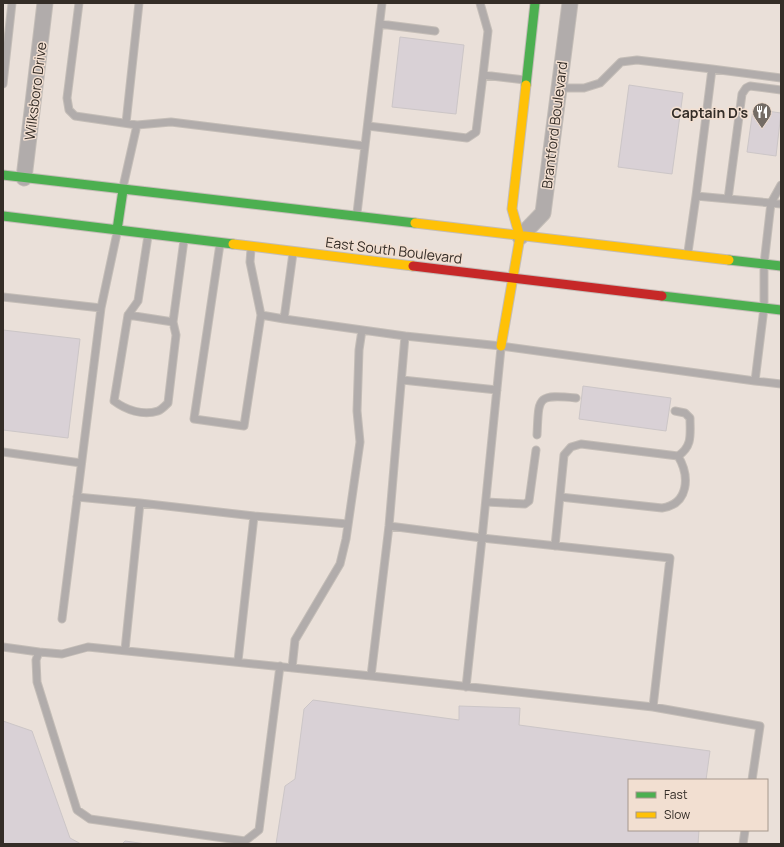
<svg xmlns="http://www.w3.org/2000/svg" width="784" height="847" viewBox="0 0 784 847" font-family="Manrope,sans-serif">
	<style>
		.building { fill: #d9d1d6; stroke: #ccc6c7 }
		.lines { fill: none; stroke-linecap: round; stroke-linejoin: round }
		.lane-casing { stroke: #c4bdb7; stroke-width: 9 }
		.street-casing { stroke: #c4bdb7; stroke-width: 17 }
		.fast-casing { stroke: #c4bdb7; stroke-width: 11 }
		.slow-casing { stroke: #c4bdb7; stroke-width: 11 }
		.jam-casing { stroke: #c4bdb7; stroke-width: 11 }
		.lane { stroke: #b1acab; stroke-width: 7 }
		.street { stroke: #b1acab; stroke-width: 15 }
		.fast { stroke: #4caf50; stroke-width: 9 }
		.slow { stroke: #ffc107; stroke-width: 9 }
		.jam { stroke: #c62828; stroke-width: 9 }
		.labels { text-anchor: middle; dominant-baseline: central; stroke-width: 3; stroke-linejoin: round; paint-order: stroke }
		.street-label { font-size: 14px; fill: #342d27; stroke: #f2dfd1 }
		.poi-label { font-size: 14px; font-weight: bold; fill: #342d27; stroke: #f2dfd1; text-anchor: end }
	</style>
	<rect width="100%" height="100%" fill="#eae0d9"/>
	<path class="building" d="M400 37 464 45 456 114 392 107Z
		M629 85 683 93 672 174 618 167Z
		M753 109 781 113 776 156 747 152Z
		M3 330 80 339 68 438 3 430Z
		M583 386 671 398 666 431 579 419Z
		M313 700 459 720V706L520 708 519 725 710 751 706 780H629V830H699L698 844H276L285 786 295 779 304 709Z
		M3 721 32 731 70 838 81 844H3Z
		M125 841 146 844H122Z"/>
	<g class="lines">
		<defs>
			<path id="lane" d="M79 3 67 98 69 110 75 116 137 125 171 122 365 146
				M480 3 488 31 483 75
				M380 24 435 31
				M712 69 781 78
				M3 84 12 3
				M559 88H584L600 83 621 62 637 60 712 69 696 196
				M126 123 139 3
				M368 126 467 138 476 132 483 75 525 80
				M781 185 771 203 781 204
				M123 187 137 125
				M728 199 742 94 746 88 750 86 781 90
				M357 213 382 3
				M148 236 138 301 128 315 114 401C126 410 143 416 158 411 161 410 165 406 168 403L176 335 173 322 184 240
				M220 244 194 419 244 426 261 315 284 319
				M251 249 250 262 261 315
				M688 252 696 196 771 203 764 264V308L755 381 781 384
				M293 253 284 319 405 336
				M3 297 101 308
				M128 315 173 322
				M501 348 482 538 670 558 653 707 760 726 752 780
				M402 380 497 390
				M537 435C539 397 536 394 576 398
				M3 452 81 463
				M77 497 140 503
				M560 497 662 508C689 504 690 476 678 456
				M486 502 525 504 529 501 536 450
				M389 526 482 538 466 687
				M555 546 564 455 571 447 581 444 678 456C693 446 690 434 690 418L685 413 675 411
				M62 619 101 308 117 233
				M3 647 39 652
				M125 650 140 503 254 516
				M238 661 254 516 348 524
				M280 666 259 830 245 841 90 819 77 810 37 682 36 660 39 652 62 654 88 647 371 676
				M292 668 295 640 340 564 346 539 360 442 357 411 359 350 362 330
				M653 707 371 676 389 526 405 336 501 346 755 381
				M743 844 745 830"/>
			<path id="street" d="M24 178 45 3
				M520 237 543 213 570 3"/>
			<path id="fast" d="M526 85 535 3
				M3 175 415 223
				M3 216 233 244
				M117 230 123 190
				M729 260 781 266
				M662 296 781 310"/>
			<path id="slow" d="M415 223 729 260
				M233 244 413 266
				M501 346 520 237 512 209 526 85"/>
			<path id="jam" d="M413 266 662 296"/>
		</defs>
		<use href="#lane" class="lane-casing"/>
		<use href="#street" class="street-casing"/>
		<use href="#fast" class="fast-casing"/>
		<use href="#slow" class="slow-casing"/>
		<use href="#jam" class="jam-casing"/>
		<use href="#lane" class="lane"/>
		<use href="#street" class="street"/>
		<use href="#fast" class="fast"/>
		<use href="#slow" class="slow"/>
		<use href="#jam" class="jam"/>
	</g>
	<defs>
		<symbol id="restaurant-pin" viewBox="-11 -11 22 30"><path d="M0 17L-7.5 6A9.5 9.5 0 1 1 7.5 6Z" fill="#746c65" stroke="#f2dfd1"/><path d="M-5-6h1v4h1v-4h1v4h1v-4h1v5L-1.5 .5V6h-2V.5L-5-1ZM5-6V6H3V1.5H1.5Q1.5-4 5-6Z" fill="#fff"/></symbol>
	</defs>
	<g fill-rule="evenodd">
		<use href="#restaurant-pin" x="751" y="101" width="22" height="30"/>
	</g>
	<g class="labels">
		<g class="street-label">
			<text transform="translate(35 91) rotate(-83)">Wilksboro Drive</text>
			<text transform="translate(554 125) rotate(-83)">Brantford Boulevard</text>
			<text transform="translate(394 250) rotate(7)">East South Boulevard</text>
		</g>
		<g class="poi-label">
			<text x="748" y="112">Captain D's</text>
		</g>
	</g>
	<rect width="784" height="847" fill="none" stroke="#342d27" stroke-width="8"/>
	<rect x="628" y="779" width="140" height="52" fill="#f2dfd1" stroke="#a6988d"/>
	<rect x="636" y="792" width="20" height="6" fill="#4caf50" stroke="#a6988d"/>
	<text x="664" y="799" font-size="12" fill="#342d27">Fast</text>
	<rect x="636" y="812" width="20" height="6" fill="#ffc107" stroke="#a6988d"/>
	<text x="664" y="819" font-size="12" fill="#342d27">Slow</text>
</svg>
